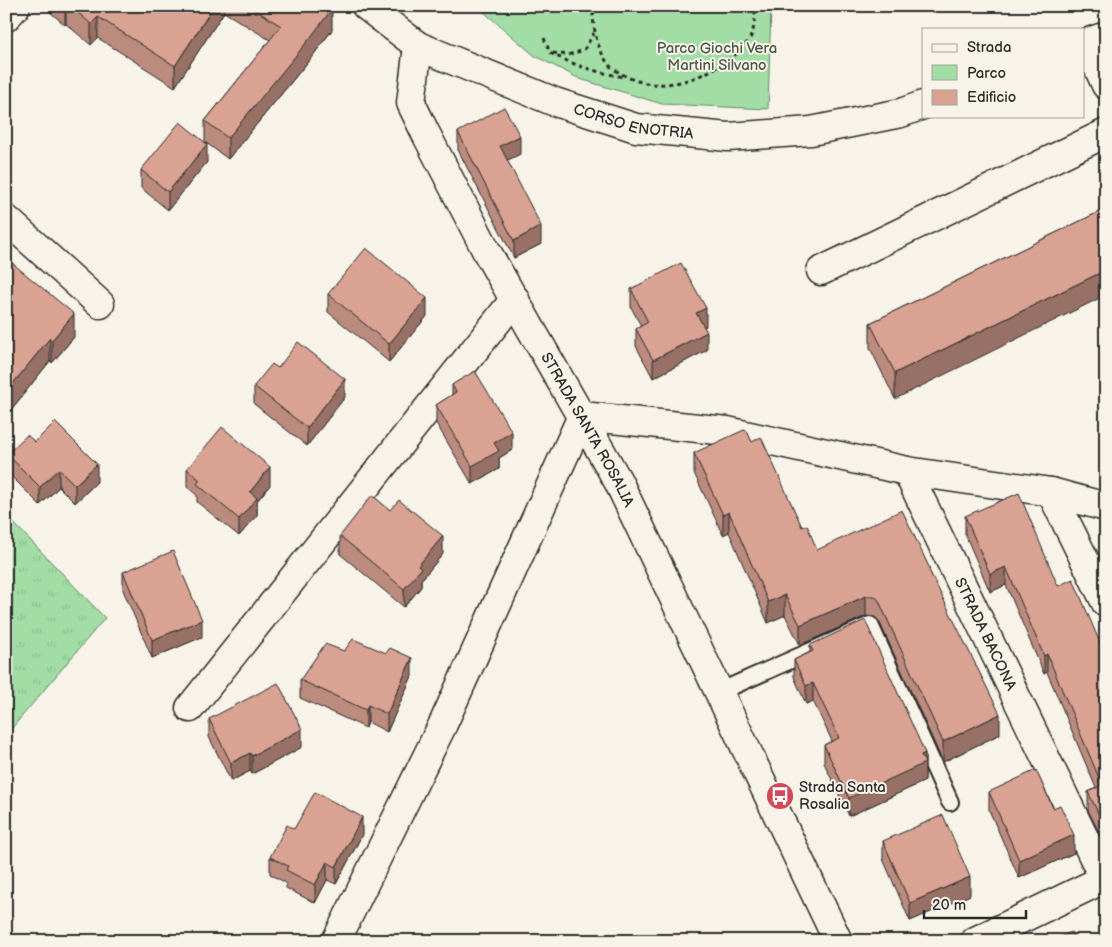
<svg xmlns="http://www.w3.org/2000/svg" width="1112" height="947" viewBox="0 0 1112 947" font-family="'Balsamiq Sans',sans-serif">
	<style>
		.grass { fill: url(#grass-tufts); stroke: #668468 }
		.park { fill: #a1dda4; stroke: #668468 }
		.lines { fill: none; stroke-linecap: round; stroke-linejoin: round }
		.lane-casing { stroke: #2b2b2b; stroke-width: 20 }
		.street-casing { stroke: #2b2b2b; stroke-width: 31 }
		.secondary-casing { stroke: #2b2b2b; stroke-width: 31 }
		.path { stroke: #2b2b2b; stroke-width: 3; stroke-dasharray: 4 4; stroke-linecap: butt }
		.lane { stroke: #f7f3e8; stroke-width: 16 }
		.street { stroke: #f7f3e8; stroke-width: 28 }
		.secondary { stroke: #f7f3e8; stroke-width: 28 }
		.wall { fill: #bb8b7e; stroke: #2b2b2b }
		.shaded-wall { fill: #987166; stroke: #2b2b2b }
		.building { fill: #d9a292; stroke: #2b2b2b }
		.labels { text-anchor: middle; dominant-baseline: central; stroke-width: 4; stroke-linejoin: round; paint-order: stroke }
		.park-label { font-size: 15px; fill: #485849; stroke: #f7f3e8 }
		.street-label { font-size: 15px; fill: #2b2b2b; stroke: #f7f3e8 }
		.poi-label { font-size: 15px; fill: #2b2b2b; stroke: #f7f3e8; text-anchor: start }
	</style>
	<defs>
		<pattern id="grass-tufts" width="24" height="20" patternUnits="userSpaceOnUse" patternTransform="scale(1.25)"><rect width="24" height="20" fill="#a1dda4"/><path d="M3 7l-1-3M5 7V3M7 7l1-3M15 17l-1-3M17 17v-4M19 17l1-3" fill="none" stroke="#8bbe8d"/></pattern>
	</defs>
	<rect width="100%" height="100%" fill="#f7f3e8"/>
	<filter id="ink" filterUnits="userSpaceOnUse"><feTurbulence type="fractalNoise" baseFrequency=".02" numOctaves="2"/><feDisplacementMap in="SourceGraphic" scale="10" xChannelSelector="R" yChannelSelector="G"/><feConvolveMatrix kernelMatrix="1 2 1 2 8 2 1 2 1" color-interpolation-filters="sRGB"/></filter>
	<g filter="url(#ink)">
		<path class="grass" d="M6 515 105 618 6 735Z"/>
		<path class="park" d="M477 6H771L768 109 662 104 580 79 535 56Z"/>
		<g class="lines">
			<defs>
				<path id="lane" d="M719 692 870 625 950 802"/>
				<g id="street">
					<path d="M6 17 16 6"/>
					<path d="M1087 43 1106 85"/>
					<path id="s1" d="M418 46 411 103 425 132 487 252 618 481 838 941"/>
					<path d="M6 219 100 304"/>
					<path d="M821 271 1106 133"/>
					<path id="s2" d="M907 471 1106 883"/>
					<path d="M1051 492 1106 603"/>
					<path d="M190 708 515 299"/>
					<path d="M336 941 443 724 582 416 727 431 907 471 1051 492 1106 507"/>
					<path d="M975 941 1104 879"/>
				</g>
				<g id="secondary">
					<path id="s3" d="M366 6 418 46 555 102 636 128 728 137 811 131 901 113 923 105"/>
					<path d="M1083 44 1106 36"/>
				</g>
			</defs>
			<use href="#lane" class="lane-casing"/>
			<use href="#street" class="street-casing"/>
			<use href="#secondary" class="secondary-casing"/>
			<path class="path" d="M578 6 593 15
				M599 6 593 15C594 33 598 51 610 66 613 69 618 72 622 74 653 93 692 83 720 65 732 58 745 49 751 36 755 26 755 17 755 6
				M544 38 550 53C576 66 595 72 624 77
				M553 53 568 55 584 50 594 33"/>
			<use href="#lane" class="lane"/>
			<use href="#street" class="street"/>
			<use href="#secondary" class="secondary"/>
		</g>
		<path class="wall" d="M43 6H328L332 30 311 58 228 159 205 142V121L270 40 224 12 175 87 98 38 91 45 66 24 65 25Z
			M458 132 520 154 507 160 541 244 514 258 458 150Z
			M207 162 168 210 141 188V170Z
			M1105 209 895 399 870 348V323Z
			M6 229 9 255 7 258 74 337 52 363 50 361 6 416Z
			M631 289 706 326 704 327 707 350 653 378 636 346V329L641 326 631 307Z
			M328 294 427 316 389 362 328 312Z
			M278 368 345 397 307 446 254 404V386Z
			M452 385 512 450 499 458V469L472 484 436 423V405L452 395Z
			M35 442 97 482 75 503 59 487 40 505 7 472V454Z
			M752 442 802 527 817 550 930 572 1000 734 943 762 879 621 875 617 866 616 800 645 785 615 768 623 729 532 723 535 694 473V453Z
			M187 469 270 485 257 501V515L239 536 197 502V495L187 487Z
			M965 516 1058 586 1106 657 1103 840 1088 810V792L1096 788 1047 672 1044 674 1006 585 990 592 965 534Z
			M340 536 443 554 421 580V587L404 607 340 554Z
			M123 572 202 637 152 658 123 590Z
			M810 645 925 753V781L849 816 824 763V745L832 741 813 701 806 704 794 677V660L810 652Z
			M344 651 412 676 387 732 368 722 366 728 300 698V680Z
			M209 719 302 747 252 774 250 771 231 781 209 737Z
			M989 792 1074 853 1019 878 989 810Z
			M294 829 362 835 336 884 327 880 315 903 286 888V883L270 874V857Z
			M883 841 970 895 910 921 883 859Z"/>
		<path class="shaded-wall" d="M65 6H66V24L65 25Z
			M214 6H224V12L175 87V66Z
			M332 9V30L311 58 228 159V138Z
			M98 17V38L91 45V24Z
			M520 136V154L500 164V146Z
			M207 144V162L168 210V192Z
			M541 226V244L514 258V241Z
			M9 231V255L6 259V235Z
			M1106 270V295L895 399V373Z
			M427 298V316L389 362V344Z
			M706 308V326L696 331V313Z
			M74 314V337L52 363V340Z
			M707 332V350L653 378V360Z
			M50 338V361L6 416V392Z
			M345 379V397L307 446V428Z
			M512 432V450L499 458V469L472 484V466L494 443Z
			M97 464V482L75 503V485Z
			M270 467V485L257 501V515L239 536V519L250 492Z
			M59 469V487L40 505V487Z
			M729 512V532L723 535V515Z
			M443 536V554L421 580V587L404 607V589L418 566Z
			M1006 567V585L990 592V574Z
			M785 595V615L768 623V602Z
			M866 596V616L800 645V625Z
			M202 620V637L152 658V640Z
			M1047 654V672L1044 674V656Z
			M412 658V676L387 732V714Z
			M813 683V701L806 704V686Z
			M368 705V722L366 728V710Z
			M1000 714V734L943 762V742Z
			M302 729V747L252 774V756Z
			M250 753V771L231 781V763Z
			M925 753V781L849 816V798Z
			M362 817V835L336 884V867Z
			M1106 821V839L1103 840V823Z
			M1074 835V853L1019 878V860Z
			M327 862V880L315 903V885Z
			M970 877V895L910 921V903Z"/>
		<path class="building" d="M70 6H214L175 66 98 17 91 24Z
			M249 6H328L332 9 311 37 228 138 205 121 281 26Z
			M504 107 520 136 500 146 541 226 514 241 458 132Z
			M180 122 207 144 168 192 141 170Z
			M1105 209 1106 211V270L895 373 870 323Z
			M6 229 9 231 6 235Z
			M366 248 427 298 389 344 328 294Z
			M6 258 74 314 52 340 50 338 6 392Z
			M681 263 706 308 696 313 707 332 653 360 636 329 648 322 631 289Z
			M298 342 345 379 307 428 254 386 272 364 278 368Z
			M475 371 512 432 494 443 499 451 472 466 436 405 456 392 452 385 453 384Z
			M55 422 97 464 75 485 59 469 40 487 7 454 27 435 35 442Z
			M222 427 270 467 250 492 257 498 239 519 197 484 200 480 187 469Z
			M744 430 747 431 752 442 761 437 802 527 807 525 817 550 902 510 930 569 929 570 1000 714 943 742 879 601 875 596H866L800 625 785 595 768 602 729 512 723 515 694 453Z
			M1019 493 1058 586 1073 579 1106 657V821L1103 823 1088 792 1102 785 1047 654 1044 656 1006 567 990 574 965 516Z
			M372 495 390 510 399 500 443 536 418 566 421 569 404 589 340 536Z
			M173 551 202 620 152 640 123 572Z
			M865 620 925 753 921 755 925 763 849 798 824 745 839 738 813 683 806 686 794 660 813 651 810 645Z
			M353 639 386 653 390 648 412 658 387 714 368 705 366 710 300 680 325 644 344 651Z
			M278 683 302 729 252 756 250 753 231 763 209 719Z
			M1036 770 1053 808 1060 805 1074 835 1019 860 989 792Z
			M315 792 362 817 336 867 327 862 315 885 286 870 288 866 270 857 287 825 294 829Z
			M943 815 970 877 910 903 883 841Z
			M1071 932 1076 941H1053Z"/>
	</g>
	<defs>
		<symbol id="bus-disc" viewBox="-11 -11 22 22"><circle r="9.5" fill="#d1495b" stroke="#f7f3e8"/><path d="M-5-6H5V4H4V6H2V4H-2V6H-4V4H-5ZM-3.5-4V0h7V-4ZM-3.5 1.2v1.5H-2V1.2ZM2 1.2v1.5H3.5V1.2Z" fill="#fff"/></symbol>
	</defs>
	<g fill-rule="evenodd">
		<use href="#bus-disc" x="764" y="780" width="32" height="32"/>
	</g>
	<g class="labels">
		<g class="park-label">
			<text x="717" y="48">Parco Giochi Vera<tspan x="717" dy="17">Martini Silvano</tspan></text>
		</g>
		<g class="street-label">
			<text stroke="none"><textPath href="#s3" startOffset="295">CORSO ENOTRIA</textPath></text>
			<text stroke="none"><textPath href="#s1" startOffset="429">STRADA SANTA ROSALIA</textPath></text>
			<text stroke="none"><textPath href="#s2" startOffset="181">STRADA BACONA</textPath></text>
		</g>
		<g class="poi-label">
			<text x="799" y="787">Strada Santa<tspan x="799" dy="17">Rosalia</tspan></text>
		</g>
	</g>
	<rect width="1112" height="947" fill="none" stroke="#f7f3e8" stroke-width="25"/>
	<rect x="12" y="12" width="1087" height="922" fill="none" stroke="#2b2b2b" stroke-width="2" filter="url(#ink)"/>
	<rect x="922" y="28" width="162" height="90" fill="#f7f3e8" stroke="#a5a39c"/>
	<rect x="932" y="44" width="25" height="8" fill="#f7f3e8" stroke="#a5a39c"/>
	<text x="967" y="52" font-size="15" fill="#2b2b2b">Strada</text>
	<rect x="932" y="65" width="25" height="15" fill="#a1dda4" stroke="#a5a39c"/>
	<text x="967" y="78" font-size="15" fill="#2b2b2b">Parco</text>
	<rect x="932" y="90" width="25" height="15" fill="#d9a292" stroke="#a5a39c"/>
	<text x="967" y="102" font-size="15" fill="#2b2b2b">Edificio</text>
	<path d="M924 910v8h102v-8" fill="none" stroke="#2b2b2b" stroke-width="2.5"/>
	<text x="932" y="910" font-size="15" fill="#2b2b2b" stroke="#f7f3e8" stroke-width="4" paint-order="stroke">20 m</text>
</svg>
